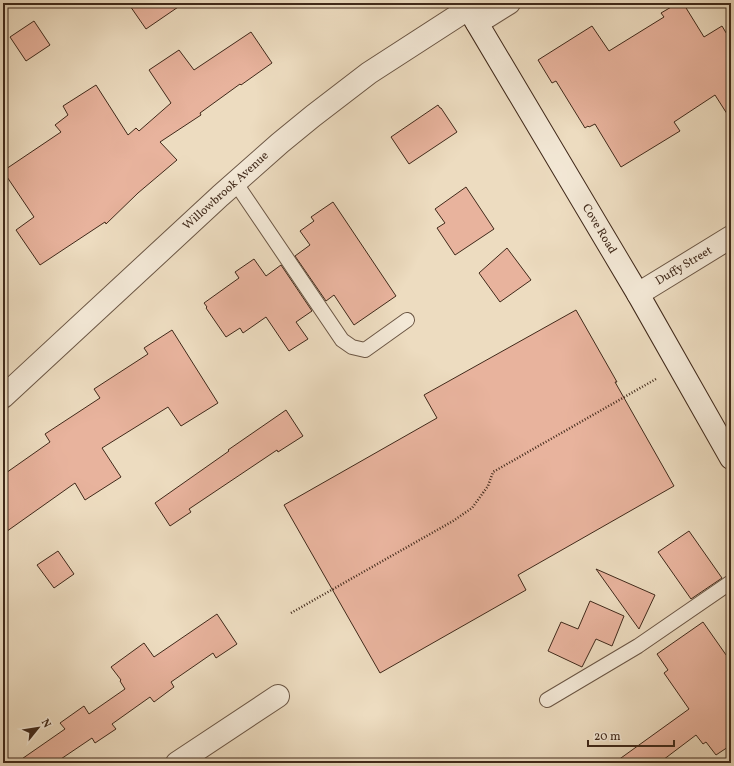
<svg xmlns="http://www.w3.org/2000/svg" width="734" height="766" viewBox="0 0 734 766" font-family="Vollkorn,serif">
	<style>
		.building { fill: #e8b39d; stroke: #40291a }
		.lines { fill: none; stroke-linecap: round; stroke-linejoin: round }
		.lane-casing { stroke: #6b5644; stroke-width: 16 }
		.street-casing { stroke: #6b5644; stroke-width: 24 }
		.secondary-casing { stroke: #40291a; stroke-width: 24 }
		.path { stroke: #40291a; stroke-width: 2.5; stroke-dasharray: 1 2; stroke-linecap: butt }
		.lane { stroke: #f3e8d6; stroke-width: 14 }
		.street { stroke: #f3e8d6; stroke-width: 22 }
		.secondary { stroke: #f3e8d6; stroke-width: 22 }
		.labels { text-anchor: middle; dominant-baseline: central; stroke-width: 3.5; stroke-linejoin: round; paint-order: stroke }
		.street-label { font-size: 12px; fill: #40291a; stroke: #f3e8d6 }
	</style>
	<rect width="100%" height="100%" fill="#eddcc0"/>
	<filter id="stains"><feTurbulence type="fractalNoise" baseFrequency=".005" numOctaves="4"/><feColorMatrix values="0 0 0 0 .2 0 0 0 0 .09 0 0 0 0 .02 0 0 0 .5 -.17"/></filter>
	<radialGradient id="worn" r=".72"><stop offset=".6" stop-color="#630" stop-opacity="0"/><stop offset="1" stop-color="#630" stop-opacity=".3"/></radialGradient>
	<path class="building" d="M128 3H184L146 29Z
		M678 3H683L704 37 722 26 731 41V120L715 95 674 122 680 131 621 167 595 124 589 127 588 126 585 128 556 81 552 83 538 60 592 26 609 51 664 17 661 13Z
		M34 21 50 45 26 61 10 37Z
		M251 32 272 63 241 85 240 84 200 113 201 115 160 142 177 160 138 193 106 224 105 222 40 265 16 230 34 217 3 171 61 132 55 125 68 115 63 106 96 85 128 135 136 128 139 131 171 103 149 70 179 50 194 70Z
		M438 105 440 108H441L457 132 409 164 391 137Z
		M466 187 494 229 455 255 437 228 445 223 435 209Z
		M333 202 396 296 354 325 334 295 326 301 295 256 310 245 300 231 314 221 311 217Z
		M507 248 531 280 500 302 479 273Z
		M254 259 266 276 281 265 312 311 296 322 308 339 289 351 266 317 243 333 240 328 226 337 206 308 207 307 204 303 239 278 235 272Z
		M576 310 617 382H615L674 486 518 575 526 590 380 673 284 505 437 418 424 395Z
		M172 330 218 403 181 426 168 407 102 448 121 477 85 500 75 483 3 534V475L50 442 45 434 100 398 94 389 148 354 144 348Z
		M286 410 303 436 278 452 277 450 189 509 191 512 170 526 155 503 229 451 228 450Z
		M689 531 722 578 691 599 658 552Z
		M58 551 74 574 54 588 37 565Z
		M596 569 655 595 639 629Z
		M590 601 624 616 612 646 596 639 582 667 548 651 561 622 578 629Z
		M217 614 237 644 216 658 213 653 171 682 174 687 154 702 150 697 112 724 116 729 95 743 92 738 55 763H16L65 729 60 723 84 706 89 714 125 689 120 681 121 680 111 667 144 643 154 657Z
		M703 622 731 662V745L716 755 706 742 703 744 696 735 659 763H614L689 709 664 673 668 670 657 654Z"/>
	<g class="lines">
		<defs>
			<path id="lane" d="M235 182 342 340 352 347 365 350 407 320
				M547 700 638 646 731 582"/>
			<path id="street" d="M477 23 509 3
				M638 294 731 237
				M3 397 220 196 280 143 313 116 369 73 468 9
				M177 763 278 696"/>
			<path id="secondary" d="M465 3 638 294 731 458"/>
		</defs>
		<use href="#lane" class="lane-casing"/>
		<use href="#street" class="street-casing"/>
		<use href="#secondary" class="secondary-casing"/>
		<path class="path" d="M291 613 453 521 472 508 488 486 493 472 656 379"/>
		<use href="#lane" class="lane"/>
		<use href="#street" class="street"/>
		<use href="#secondary" class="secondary"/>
	</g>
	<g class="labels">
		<g class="street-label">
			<text transform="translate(226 191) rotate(-42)">Willowbrook Avenue</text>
			<text transform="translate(599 229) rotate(59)">Cove Road</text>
			<text transform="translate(684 266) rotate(-31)">Duffy Street</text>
		</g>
	</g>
	<rect width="734" height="766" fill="none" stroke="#eddcc0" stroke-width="16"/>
	<rect x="4" y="4" width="726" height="758" fill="none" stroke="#40291a" stroke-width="2"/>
	<rect x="8" y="8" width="718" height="750" fill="none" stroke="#40291a"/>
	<g transform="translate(38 728) rotate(60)" stroke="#f3e8d6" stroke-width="3" paint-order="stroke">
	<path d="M0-3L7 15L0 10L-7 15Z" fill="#40291a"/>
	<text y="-6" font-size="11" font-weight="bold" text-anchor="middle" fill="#40291a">N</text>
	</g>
	<path d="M588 740v6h86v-6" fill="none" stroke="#40291a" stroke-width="2"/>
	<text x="594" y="740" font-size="12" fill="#40291a" stroke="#f3e8d6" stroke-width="3" paint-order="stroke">20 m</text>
	<rect width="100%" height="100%" filter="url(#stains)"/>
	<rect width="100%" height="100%" fill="url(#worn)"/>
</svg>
